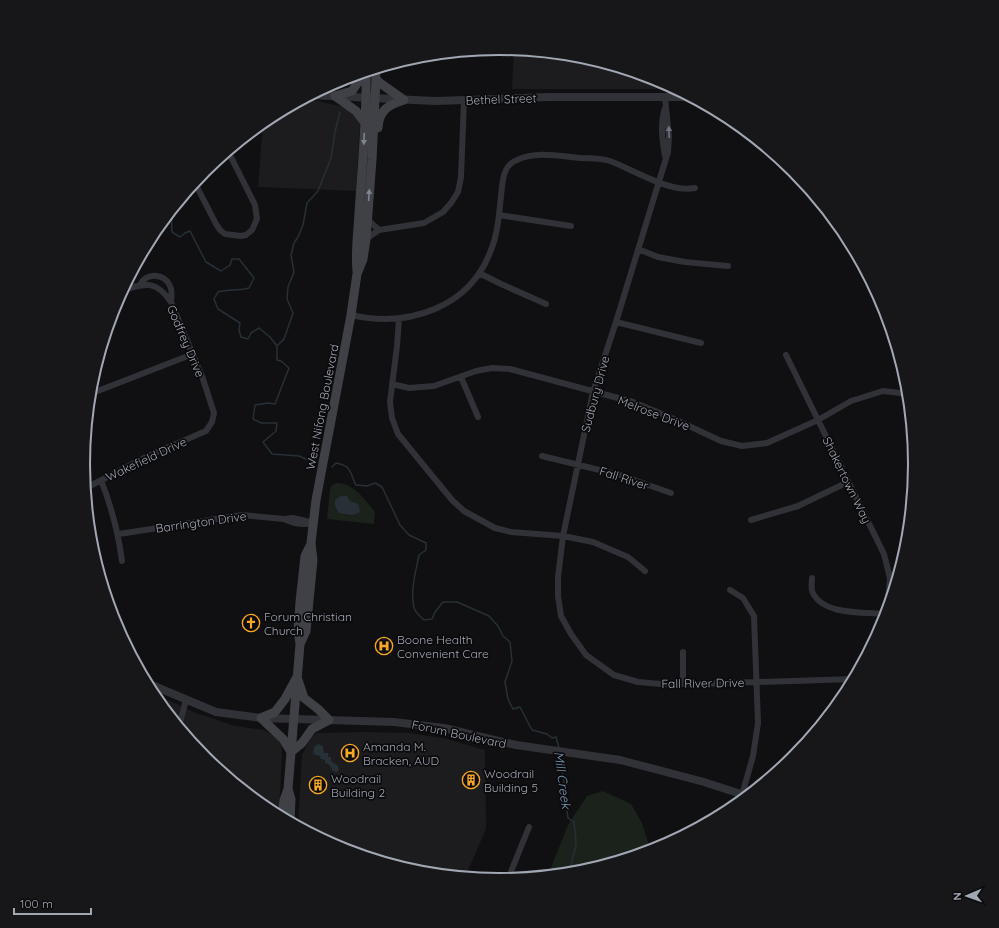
<svg xmlns="http://www.w3.org/2000/svg" width="999" height="928" viewBox="0 0 999 928" font-family="Quicksand,sans-serif">
	<style>
		.built { fill: #1c1c1f }
		.green { fill: #1a221b }
		.water { fill: #263036 }
		.lines { fill: none; stroke-linecap: round; stroke-linejoin: round }
		.stream { stroke: #263036; stroke-width: 1.5 }
		.minor { stroke: #313237; stroke-width: 6 }
		.tertiary { stroke: #313237; stroke-width: 8 }
		.secondary { stroke: #3f4147; stroke-width: 9 }
		.oneway { fill: #6f727b }
		.oneway2 { fill: #7f838d }
		.labels { text-anchor: middle; dominant-baseline: central; stroke-width: 3.5; stroke-linejoin: round; paint-order: stroke }
		.street-label { font-size: 12px; fill: #a1a7b3; stroke: #0b0b0d }
		.poi-label { font-size: 12px; fill: #a1a7b3; stroke: #0b0b0d; text-anchor: start }
		.water-label { font-size: 13px; font-style: italic; fill: #7598b1; stroke: #0b0b0d }
		.rim { fill: none; stroke: #a1a7b3; stroke-width: 2 }
	</style>
	<rect width="100%" height="100%" fill="#101012"/>
	<path class="built" d="M514 49 581 56 659 80 676 89H512Z
		M300 101H318L344 107 350 110 360 124 356 191 258 187 263 122 269 118Z
		M153 693 196 713 235 726 264 730 277 738 281 745 282 750 279 815 268 810 205 758Z
		M364 732 410 733 447 739 485 750 486 829 465 877 418 872 340 848 298 826 302 755 311 737 317 733Z"/>
	<path class="green" d="M337 483C354 483 365 500 375 512L374 524 327 519 330 490 331 486Z
		M603 791 631 804 642 823 651 851 580 872 548 875 568 825 587 796Z"/>
	<path class="water" d="M341 496H347L350 501 358 504 360 510 359 513 352 515 339 513 335 506V500Z
		M318 744 323 746 324 753H328V757H331V761L338 766 339 770 337 772 333 771C330 767 331 764 325 763V760L321 759 320 756 316 755 313 753 314 747Z"/>
	<g class="lines">
		<path class="stream" d="M171 212 172 232 180 237 185 233 190 231 206 262 221 271 230 265 232 259H239L254 278 249 288C238 291 229 289 218 292L214 299 218 309 240 323 239 330 241 337 248 339 251 333 259 328 270 337 277 346
			M313 462 299 456 272 454 263 442 276 431 277 423H261L253 419 255 405 268 403 275 404 289 368 281 361 277 360V346L284 339 293 313 287 299 288 287 294 272 291 255 294 243 298 237 303 225 307 203 318 191 331 158 335 132 340 112
			M332 467 336 463C339 464 342 464 345 466 352 469 352 479 356 485L367 486 375 483 382 487 400 525 409 535 426 543V550L419 555C416 570 409 595 415 610 417 614 421 617 424 620L432 619 435 612 443 602H457L489 616 498 626 503 636 510 642 512 661 505 682 508 699 513 709 520 707 532 730 547 734 552 738 556 737 559 748
			M560 754 564 781V797L566 804 568 818 574 822C575 829 576 837 576 845 574 855 570 862 571 873"/>
		<path class="minor" d="M665 98 669 136 668 152 616 322 593 392 563 536 558 577V596L561 616 571 634 586 655 614 675 638 682 661 684H696L854 679
			M665 108C660 124 662 139 665 156
			M195 183 216 224 220 230 225 234 241 236 246 235 252 230 257 219 255 205 228 151
			M499 215 571 226
			M367 219 379 230
			M366 239 379 230 424 223 443 212 451 203 458 192 461 177 464 100
			M638 249 658 257 685 262 728 266
			M479 273 501 284 546 304
			M140 285C146 272 164 273 170 286 173 291 171 297 171 302
			M351 315C408 328 470 308 491 250 498 233 499 214 501 196 502 188 502 178 506 170 508 165 512 162 517 160 536 151 559 156 580 158 589 158 600 158 610 161 634 170 669 193 695 188
			M399 319 397 346 390 402 392 418 398 434 452 500 464 511 495 528 511 532 563 536 593 542 628 557 645 571
			M616 322 701 343
			M786 355 884 554 890 578 887 611
			M461 377 478 417
			M392 384 409 388 434 386 476 371 492 368 510 369 633 402 674 419 721 441 742 446 767 443 818 420 851 401 883 391 909 394
			M90 394 193 354
			M542 456 620 475 671 493
			M101 480C112 508 118 531 122 561
			M86 488 148 456 206 431 212 422 214 413 203 379 171 302C156 280 146 283 123 290
			M286 520C295 524 303 525 313 523
			M751 520 798 506 848 482
			M119 534 242 515 284 519 293 518 314 523
			M812 578C812 581 811 587 812 591 822 616 864 612 887 614
			M730 590 743 598 754 616 758 723 753 756 742 795
			M683 652V684
			M179 726 186 700
			M508 879 529 827"/>
		<path class="tertiary" d="M311 95 435 101 550 97H691
			M147 683 216 712 261 718 394 722 444 728 516 745 620 760 704 782 747 796"/>
		<path class="secondary" d="M376 79 380 83 404 100
			M335 96 352 91 365 72
			M335 96 356 111 365 123
			M378 128C379 110 388 105 404 100
			M357 271C355 251 358 233 359 213 362 166 367 119 366 72
			M300 644 306 631 313 560 311 543 316 500 351 315 357 274 363 259 366 239 372 160 376 79 375 69
			M297 677 304 698 318 709 329 720 312 729 302 743 291 752 283 739 261 718 275 712 285 699Z
			M288 789 291 799 290 821
			M282 817 284 800 288 789 300 644 298 630 300 602 305 556 311 544"/>
	</g>
	<defs><path id="oneway-solid" d="M-6-.8H1V-3.2L6.5 0L1 3.2V.8H-6Z"/></defs>
	<use class="oneway" href="#oneway-solid" transform="translate(669 132) rotate(-92)"/>
	<g class="oneway2">
		<use href="#oneway-solid" transform="translate(364 139) rotate(93)"/>
		<use href="#oneway-solid" transform="translate(369 195) rotate(-86)"/>
	</g>
	<defs>
		<symbol id="church-ring" viewBox="-11 -11 22 22"><circle r="9.5" fill="#0b0b0d" stroke="#f9a621" stroke-width="1.5"/><path d="M-1.2-6h2.4v3.5h3.3v2.4h-3.3V6h-2.4V-.1h-3.3v-2.4h3.3Z" fill="#f9a621"/></symbol>
		<symbol id="hospital-ring" viewBox="-11 -11 22 22"><circle r="9.5" fill="#0b0b0d" stroke="#f9a621" stroke-width="1.5"/><path d="M-5-5h3v3.5h4V-5h3V5h-3V1.5h-4V5h-3Z" fill="#f9a621"/></symbol>
		<symbol id="building-ring" viewBox="-11 -11 22 22"><circle r="9.5" fill="#0b0b0d" stroke="#f9a621" stroke-width="1.5"/><path d="M-4-6H4V6H1V3H-1V6H-4ZM-2.5-4.3h1.7v1.8h-1.7ZM.8-4.3h1.7v1.8H.8ZM-2.5-1h1.7V.8h-1.7ZM.8-1h1.7V.8H.8Z" fill="#f9a621"/></symbol>
	</defs>
	<g fill-rule="evenodd">
		<use href="#church-ring" x="241" y="613" width="20" height="20"/>
		<use href="#hospital-ring" x="374" y="636" width="20" height="20"/>
		<use href="#hospital-ring" x="340" y="743" width="20" height="20"/>
		<use href="#building-ring" x="461" y="770" width="20" height="20"/>
		<use href="#building-ring" x="308" y="775" width="20" height="20"/>
	</g>
	<g class="labels">
		<g class="street-label">
			<text transform="translate(501 99) rotate(-2)">Bethel Street</text>
			<text transform="translate(186 341) rotate(67)">Godfrey Drive</text>
			<text transform="translate(595 394) rotate(-75)">Sudbury Drive</text>
			<text transform="translate(322 407) rotate(-79)">West Nifong Boulevard</text>
			<text transform="translate(654 413) rotate(21)">Melrose Drive</text>
			<text transform="translate(146 459) rotate(-25)">Wakefield Drive</text>
			<text transform="translate(624 478) rotate(18)">Fall River</text>
			<text transform="translate(847 480) rotate(64)">Shakertown Way</text>
			<text transform="translate(201 522) rotate(-8)">Barrington Drive</text>
			<text transform="translate(703 683) rotate(-1)">Fall River Drive</text>
			<text transform="translate(459 734) rotate(12)">Forum Boulevard</text>
		</g>
		<g class="poi-label">
			<text x="264" y="616">Forum Christian<tspan x="264" dy="14">Church</tspan></text>
			<text x="397" y="639">Boone Health<tspan x="397" dy="14">Convenient Care</tspan></text>
			<text x="363" y="746">Amanda M.<tspan x="363" dy="14">Bracken, AUD</tspan></text>
			<text x="484" y="773">Woodrail<tspan x="484" dy="14">Building 5</tspan></text>
			<text x="331" y="778">Woodrail<tspan x="331" dy="14">Building 2</tspan></text>
		</g>
		<g class="water-label">
			<text transform="translate(563 780) rotate(82)">Mill Creek</text>
		</g>
	</g>
	<path d="M0 0H999V928H0ZM90 464a409 409 0 1 1 818 0a409 409 0 1 1-818 0Z" fill="#17171a" fill-rule="evenodd"/>
	<path class="rim" d="M90 464a409 409 0 1 1 818 0a409 409 0 1 1-818 0Z"/>
	<g transform="translate(967 896) rotate(268)" stroke="#0b0b0d" stroke-width="3" paint-order="stroke">
	<path d="M0-3L7 15L0 10L-7 15Z" fill="#a1a7b3"/>
	<text y="-6" font-size="11" font-weight="bold" text-anchor="middle" fill="#a1a7b3">N</text>
	</g>
	<path d="M14 908v6h77v-6" fill="none" stroke="#a1a7b3" stroke-width="2"/>
	<text x="20" y="908" font-size="12" fill="#a1a7b3" stroke="#0b0b0d" stroke-width="3" paint-order="stroke">100 m</text>
</svg>
